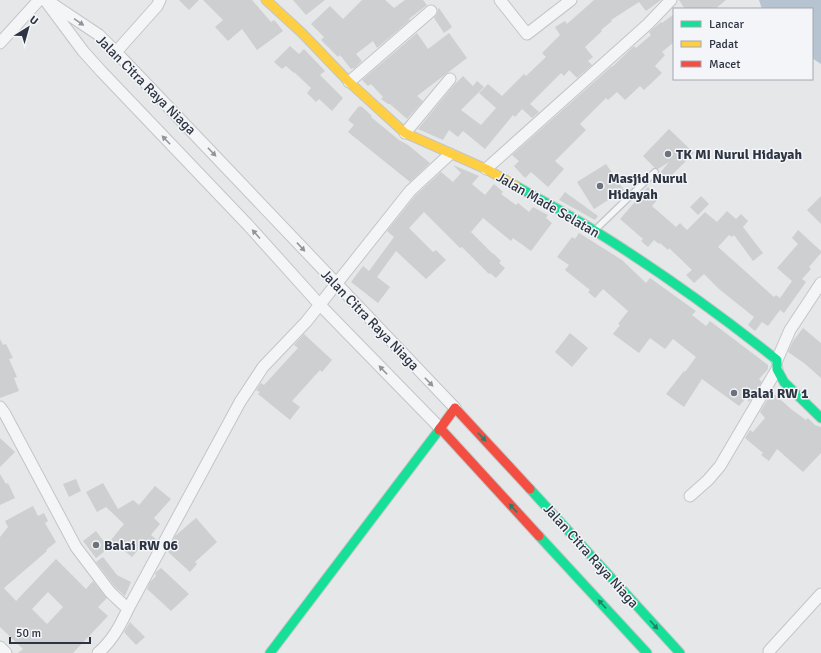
<svg xmlns="http://www.w3.org/2000/svg" width="821" height="653" viewBox="0 0 821 653" font-family="Signika,sans-serif">
	<style>
		.water { fill: #b6c3d1 }
		.building { fill: #cdcfd1; fill-rule: evenodd }
		.lines { fill: none; stroke-linecap: round; stroke-linejoin: round }
		.lane-casing { stroke: #c3c5c7; stroke-width: 8 }
		.street-casing { stroke: #c3c5c7; stroke-width: 13 }
		.fast-casing { stroke: #c3c5c7; stroke-width: 11 }
		.slow-casing { stroke: #c3c5c7; stroke-width: 11 }
		.jam-casing { stroke: #c3c5c7; stroke-width: 11 }
		.lane { stroke: #f4f5f6; stroke-width: 5.5 }
		.street { stroke: #f4f5f6; stroke-width: 11 }
		.fast { stroke: #16e098; stroke-width: 9 }
		.slow { stroke: #ffcf43; stroke-width: 9 }
		.jam { stroke: #f24e42; stroke-width: 9 }
		.oneway { fill: #90949c }
		.oneway2 { fill: #238169 }
		.poi-dot { fill: #6d737c; stroke: #f3f5f8; stroke-width: 1.5 }
		.labels { text-anchor: middle; dominant-baseline: central; stroke-width: 3; stroke-linejoin: round; paint-order: stroke }
		.street-label { font-size: 14px; fill: #2d3442; stroke: #f3f5f8 }
		.poi-label { font-size: 14px; font-weight: bold; fill: #2d3442; stroke: #f3f5f8; text-anchor: start }
	</style>
	<rect width="100%" height="100%" fill="#e5e7e9"/>
	<path class="water" d="M759 0H821V64L812 58V9H762Z"/>
	<path class="building" d="M179 0H199L189 10Z
		M203 0H252L271 22 274 20 276 22 283 31 257 50 242 29 228 41 215 27 223 20Z
		M293 0H325L306 15Z
		M362 0H385L394 8 405 0H423L427 5 409 19 410 20 377 48 373 41 356 54 362 61 354 69 353 68 351 69 340 55 338 57 321 40 324 37 311 24 330 6 343 19Z
		M594 0H661L646 11 639 2 611 20 612 21 601 30 602 31 585 47 593 57 588 61 592 65 577 78 569 70 564 76 561 73 530 104 539 112 532 118 522 109 515 117 513 115 485 149 463 131 458 137 449 130 443 140 418 129 454 85 463 76 473 86 477 81 484 87 461 110 481 125 496 108 479 93 488 84 502 96 524 74 526 76 546 57 542 53 560 35 555 27 565 21 567 24Z
		M679 0H726L715 9H685Z
		M439 8 452 27 444 33 434 18 437 14 438 9Z
		M674 14V42L662 52 665 55 655 66 662 73 644 90 640 86 625 100 617 92 608 100 606 98 580 124 586 130 555 161 564 169 548 187 531 172 525 178 514 166 519 161 512 155 612 66V67L634 46 636 48 651 35 649 32 661 22 662 23Z
		M417 33 428 49 449 33 467 58 417 96 423 101 407 119 390 104H388L381 99 383 97 371 84 368 86 362 80Z
		M290 46 299 54 304 49 325 71 320 75 343 98 332 111 319 99 316 102 307 93 311 88 294 72V73L286 66 282 69 274 62Z
		M359 106 360 107 361 106 372 116 371 117 399 140 408 145 430 163 410 182 348 132 354 125 348 120Z
		M669 129 694 153 667 180 660 173 669 162 658 169 655 168 643 156Z
		M606 164 624 190 594 209 577 182Z
		M453 165 479 176 472 184 485 195 494 184 503 192 501 194 516 205 518 203 529 212 533 207 548 215 546 218 552 223 531 251 513 238 511 241 483 218 471 232 493 254V253L501 261 499 263 505 268 496 278 490 273 489 274 462 247 460 248 424 212 409 228 433 252 436 250 446 260 426 279 396 251 377 277 390 287 378 303 351 282 363 266 369 271 394 237 387 231 415 196 441 172 453 182 461 173Z
		M648 187 659 198 652 206 676 227 680 223 687 230 705 212 717 222 727 211 736 219 741 214 748 221 743 227 763 253 753 261 734 235 732 237 729 235 718 247 774 297 776 295 780 298 792 281 777 268 798 244 792 238 798 230 821 251V253L809 267 811 269 802 279 806 282 784 313 780 310 768 326 762 322 755 331 748 325 754 317 719 289 704 274 694 283 686 275 692 270 669 248 668 250 660 243 659 244 654 240 648 247 641 241 643 239 620 219Z
		M565 192 598 216 595 220 559 200Z
		M701 196 709 204 698 215 690 207Z
		M821 196V224L807 210Z
		M579 233 622 260 646 283 650 278 657 283 696 311 692 315 706 326 710 321 768 365V369L759 379 762 382 749 402 746 398 739 406 702 379 684 407 666 394 684 371 685 372 696 357 673 339 665 349 650 338 639 353 613 334 620 325 618 324 628 311 603 289 595 298 588 292 590 290 565 270 569 265 557 257 572 237 575 239Z
		M803 328 821 343V378L804 363 788 352 793 341Z
		M570 333 588 348 572 367 555 352Z
		M304 334 332 360 322 372 320 370 292 401 300 407 290 420 258 394 260 392 256 390 261 383 264 385 298 348 294 345Z
		M0 339 3 345 6 344 13 358 9 359 17 377 14 378 19 391 0 398Z
		M772 392 791 409 806 420 808 418 815 425 821 427V453L803 472 777 449 769 461 761 455 763 453 745 438 750 430 753 432 765 418 760 412Z
		M0 438 15 452 0 467Z
		M0 474 6 484 8 483 15 498 0 505Z
		M76 479 81 491 69 497 63 484Z
		M103 483 118 509 133 500 139 505 155 486 171 499 154 518 160 524 151 535 157 540 150 549 144 543 132 557 111 540 124 524 106 507 97 512 86 492Z
		M33 506 38 516 44 513 48 521 45 523 56 542 46 550 47 551 4 588 16 601 56 559 86 589 93 581 107 598 98 607 108 616 73 653H18L23 649 0 627V537L8 527 5 521ZM48 592 63 607 47 624 32 609Z
		M196 518 217 542 195 562 197 564 190 572 167 551 175 536Z
		M96 531 109 548 96 558 83 541Z
		M103 557 117 575 131 582 125 596 115 587 96 562Z
		M161 568 189 594 171 611 147 589 150 582 156 576 155 573Z
		M130 622 145 637 136 645 124 632Z"/>
	<g class="lines">
		<defs>
			<path id="lane" d="M595 230 655 172"/>
			<path id="street" d="M45 0 83 51 101 71 248 225 320 305 440 428
				M500 0 527 34 571 0
				M51 3 99 35 116 52 455 408
				M0 43 39 0
				M116 52 157 6 160 0
				M349 82 431 11
				M405 133 450 79
				M486 169 648 24 671 0
				M777 360 790 330 821 283
				M0 407 5 414 76 547 110 592 128 609
				M690 496 708 480 720 466 777 369
				M0 647 6 653
				M769 651 821 594
				M98 653C112 641 120 626 128 609L240 402 263 367 306 322 410 191 450 154"/>
			<path id="fast" d="M516 186C542 201 570 215 595 231 658 270 719 314 777 360V369L784 382 821 418
				M530 489 680 653
				M539 536 647 653
				M270 653 439 430"/>
			<path id="slow" d="M266 0 302 33 349 82 405 133 486 169 516 186"/>
			<path id="jam" d="M440 428 539 536
				M439 430 455 408 530 489"/>
		</defs>
		<use href="#lane" class="lane-casing"/>
		<use href="#street" class="street-casing"/>
		<use href="#fast" class="fast-casing"/>
		<use href="#slow" class="slow-casing"/>
		<use href="#jam" class="jam-casing"/>
		<use href="#lane" class="lane"/>
		<use href="#street" class="street"/>
		<use href="#fast" class="fast"/>
		<use href="#slow" class="slow"/>
		<use href="#jam" class="jam"/>
	</g>
	<defs><path id="oneway-solid" d="M-6-.8H1V-3.2L6.5 0L1 3.2V.8H-6Z"/></defs>
	<g class="oneway">
		<use href="#oneway-solid" transform="translate(79 22) rotate(34)"/>
		<use href="#oneway-solid" transform="translate(166 140) rotate(-134)"/>
		<use href="#oneway-solid" transform="translate(212 152) rotate(46)"/>
		<use href="#oneway-solid" transform="translate(256 234) rotate(-132)"/>
		<use href="#oneway-solid" transform="translate(301 247) rotate(47)"/>
		<use href="#oneway-solid" transform="translate(383 370) rotate(-134)"/>
		<use href="#oneway-solid" transform="translate(429 382) rotate(46)"/>
	</g>
	<g class="oneway2">
		<use href="#oneway-solid" transform="translate(482 437) rotate(46)"/>
		<use href="#oneway-solid" transform="translate(513 508) rotate(-133)"/>
		<use href="#oneway-solid" transform="translate(602 604) rotate(-133)"/>
		<use href="#oneway-solid" transform="translate(654 625) rotate(48)"/>
	</g>
	<g class="poi-dot">
		<circle cx="668" cy="154" r="4"/>
		<circle cx="600" cy="186" r="4"/>
		<circle cx="734" cy="393" r="4"/>
		<circle cx="96" cy="545" r="4"/>
	</g>
	<g class="labels">
		<g class="street-label">
			<text transform="translate(146 85) rotate(45)">Jalan Citra Raya Niaga</text>
			<text transform="translate(548 205) rotate(30)">Jalan Made Selatan</text>
			<text transform="translate(370 320) rotate(46)">Jalan Citra Raya Niaga</text>
			<text transform="translate(591 556) rotate(48)">Jalan Citra Raya Niaga</text>
		</g>
		<g class="poi-label">
			<text x="676" y="154">TK MI Nurul Hidayah</text>
			<text x="608" y="178">Masjid Nurul<tspan x="608" dy="16">Hidayah</tspan></text>
			<text x="742" y="393">Balai RW 1</text>
			<text x="104" y="545">Balai RW 06</text>
		</g>
	</g>
	<rect x="673" y="8" width="140" height="72" fill="#f3f5f8" stroke="#a4a8af"/>
	<rect x="681" y="21" width="20" height="6" fill="#16e098" stroke="#a4a8af"/>
	<text x="709" y="28" font-size="12" fill="#2d3442">Lancar</text>
	<rect x="681" y="41" width="20" height="6" fill="#ffcf43" stroke="#a4a8af"/>
	<text x="709" y="48" font-size="12" fill="#2d3442">Padat</text>
	<rect x="681" y="61" width="20" height="6" fill="#f24e42" stroke="#a4a8af"/>
	<text x="709" y="68" font-size="12" fill="#2d3442">Macet</text>
	<g transform="translate(28 28) rotate(37)" stroke="#f3f5f8" stroke-width="3" paint-order="stroke">
	<path d="M0-3L7 15L0 10L-7 15Z" fill="#2d3442"/>
	<text y="-6" font-size="11" font-weight="bold" text-anchor="middle" fill="#2d3442">U</text>
	</g>
	<path d="M10 637v6h80v-6" fill="none" stroke="#2d3442" stroke-width="2"/>
	<text x="16" y="637" font-size="12" fill="#2d3442" stroke="#f3f5f8" stroke-width="3" paint-order="stroke">50 m</text>
</svg>
